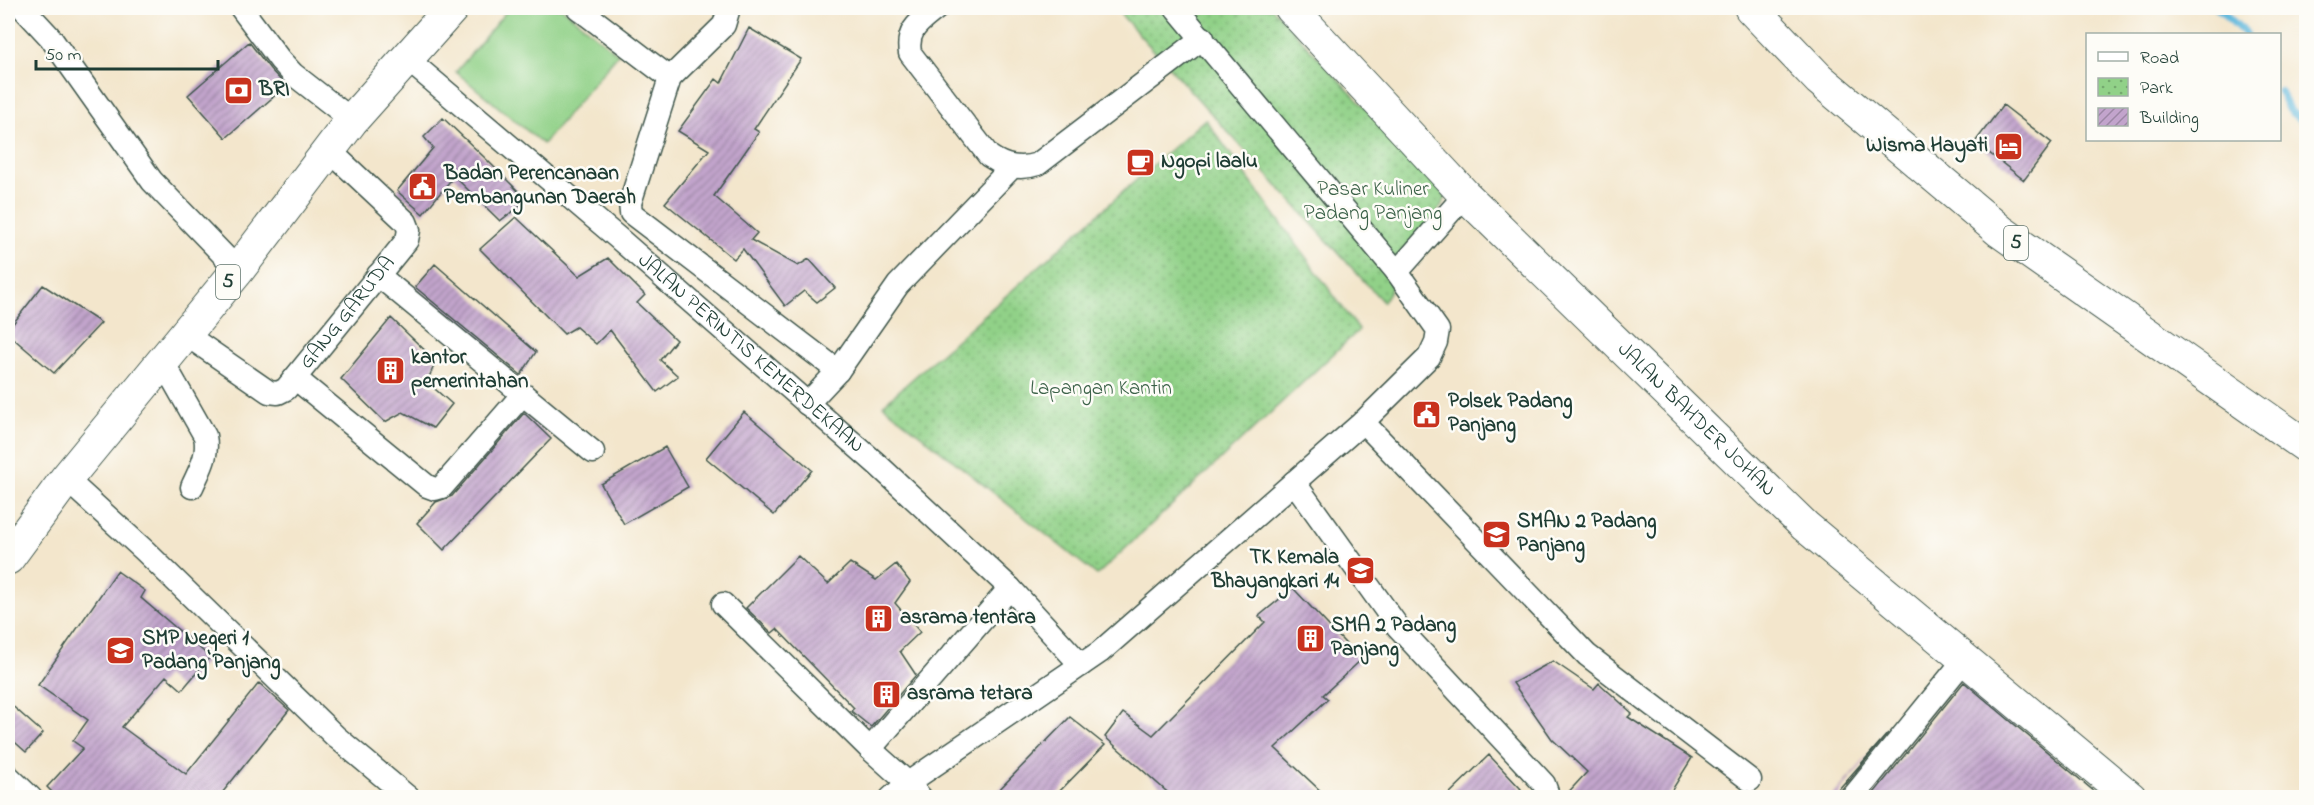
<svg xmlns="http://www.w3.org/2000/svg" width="2314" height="805" viewBox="0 0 2314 805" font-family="'Indie Flower',sans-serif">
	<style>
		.park { fill: url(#park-dots); stroke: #58875e; stroke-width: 1.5 }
		.pitch { fill: #91d188; stroke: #58875e; stroke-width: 1.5 }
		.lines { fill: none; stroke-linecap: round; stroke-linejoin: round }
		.stream { stroke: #5fb8dc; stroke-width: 8 }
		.building { fill: url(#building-hatch) }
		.minor-casing { stroke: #3f564b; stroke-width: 25 }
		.secondary-casing { stroke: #3f564b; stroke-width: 34 }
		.trunk-casing { stroke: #3f564b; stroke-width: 35 }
		.minor { stroke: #fff; stroke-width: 22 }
		.secondary { stroke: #fff; stroke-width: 32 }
		.trunk { stroke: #fff; stroke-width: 33 }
		.labels { text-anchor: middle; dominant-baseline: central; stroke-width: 5; stroke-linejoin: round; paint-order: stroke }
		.shield { fill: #fdfcf7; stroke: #62766e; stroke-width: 1.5 }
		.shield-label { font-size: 20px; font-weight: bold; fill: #1f3d34 }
		.poi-label { font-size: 21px; font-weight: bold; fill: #1f3d34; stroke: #fdfcf7; text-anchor: start }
		.park-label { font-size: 21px; fill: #3c6249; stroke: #fdfcf7 }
		.street-label { font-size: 21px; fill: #1f3d34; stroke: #fdfcf7 }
	</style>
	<defs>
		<pattern id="park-dots" width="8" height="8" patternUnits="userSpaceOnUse" patternTransform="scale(1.5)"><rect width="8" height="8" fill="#91d188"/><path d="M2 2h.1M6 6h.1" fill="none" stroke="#76ab70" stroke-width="1.8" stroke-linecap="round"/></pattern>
		<pattern id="building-hatch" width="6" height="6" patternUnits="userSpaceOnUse" patternTransform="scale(1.5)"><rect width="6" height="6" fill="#c2a4cc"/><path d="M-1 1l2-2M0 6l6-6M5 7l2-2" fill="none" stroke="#9d87a6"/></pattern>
	</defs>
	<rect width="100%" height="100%" fill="#fdfcf7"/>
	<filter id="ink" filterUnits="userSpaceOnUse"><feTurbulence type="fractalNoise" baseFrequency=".0167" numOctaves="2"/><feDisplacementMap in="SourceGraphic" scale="12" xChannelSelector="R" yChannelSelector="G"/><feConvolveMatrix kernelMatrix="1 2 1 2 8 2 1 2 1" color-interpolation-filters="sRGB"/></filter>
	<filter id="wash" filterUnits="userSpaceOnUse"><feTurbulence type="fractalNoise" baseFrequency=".008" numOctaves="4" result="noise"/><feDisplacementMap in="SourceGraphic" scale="24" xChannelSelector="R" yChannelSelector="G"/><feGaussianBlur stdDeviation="1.35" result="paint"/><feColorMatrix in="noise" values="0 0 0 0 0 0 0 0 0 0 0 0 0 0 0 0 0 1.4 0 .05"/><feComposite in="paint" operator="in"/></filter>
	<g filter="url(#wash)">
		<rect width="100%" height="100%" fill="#f3e6cc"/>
		<path class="park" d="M1115 8H1272L1447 196 1383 302Z
			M1205 119 1359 330 1097 575 883 405Z"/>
		<path class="pitch" d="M509 8H562L618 54 543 144 456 72Z"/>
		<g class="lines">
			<path class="stream" d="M2218 8 2246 34
				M2280 92 2289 110 2306 124"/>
		</g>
		<g id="blocks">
			<path class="building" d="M749 28 801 59 754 129 759 132 714 196 757 233 751 240 798 266 809 259 835 288 817 302 804 291 785 306 743 249 734 259 665 203 709 150 678 131 716 79 721 83Z
				M249 42 270 69 286 86 226 138 188 95Z
				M2003 105 2052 143 2024 180 1975 142Z
				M443 118 484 157 527 200 500 221 454 176 423 214 397 191 433 148 424 137Z
				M516 217 579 276 608 258 645 295 637 303 676 340 660 360 678 376 657 392 610 330 596 344 576 327 564 334 480 249Z
				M435 264 536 352 521 375 415 287Z
				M43 285 101 323 54 373 8 334V330Z
				M391 318 436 361 427 382 452 404 433 428 403 412 385 422 341 379Z
				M744 412 812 470 774 515 706 458Z
				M524 413 551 439 444 550 417 523 436 502 452 496Z
				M665 447 688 487 624 524 601 484Z
				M798 556 828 584 850 563 876 580 896 564 910 582 895 603 920 632 900 651 916 675 871 727 851 711 854 708 777 629 772 633 746 608Z
				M117 571 145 591 141 598 210 657 182 690 166 676 122 727 186 774 259 683 289 710 218 798H58L47 787 83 748 73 741 88 720 38 685Z
				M1293 588 1361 660 1323 695 1328 699 1275 748 1328 798H1174L1105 737 1123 713 1153 735 1265 622 1259 616Z
				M1553 661 1594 689 1599 683 1632 713 1628 717 1692 758 1667 798H1563L1587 772 1552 739 1513 683Z
				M1964 682 2102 798H1870Z
				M8 702 43 733 26 752 8 736Z
				M1070 717 1105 745 1053 798H991Z
				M1888 733 1842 789 1839 798H1831Z
				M1489 755 1521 789 1512 798H1445Z"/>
		</g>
	</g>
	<g filter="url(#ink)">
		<use href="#blocks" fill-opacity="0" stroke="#3f564b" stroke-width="1.5"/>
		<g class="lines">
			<defs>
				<g id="minor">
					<path d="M23 8 50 37 152 181 238 270"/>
					<path d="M241 8 280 60 293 74 352 120"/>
					<path d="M578 8 670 78"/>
					<path d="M729 8 724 25 670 78 630 203 631 213 838 371 807 404"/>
					<path d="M937 8C920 22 906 29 910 53L989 156C1005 167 1020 170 1038 164L1203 38"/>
					<path id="s1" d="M406 58 618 238 878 465 1010 588 1081 665"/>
					<path d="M1397 272 1465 195"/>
					<path d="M378 275 593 452"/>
					<path id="s2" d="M185 334 269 392 278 393 286 389 407 240 409 230 406 222 329 150"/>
					<path d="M163 362 205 436C209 456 200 469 192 487"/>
					<path d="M838 371 898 285 1012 167"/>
					<path d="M295 378 427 486 435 489 442 487 523 394"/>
					<path d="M1363 422 1587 655 1750 780"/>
					<path d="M66 479 145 551 335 736 409 798"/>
					<path d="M1294 482 1398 627 1544 784 1549 798"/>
					<path d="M723 604 870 749 908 783 921 798"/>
					<path d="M870 749 1010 588"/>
					<path d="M8 776 31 798"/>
					<path d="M891 798 908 783 1100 652 1363 422 1429 357 1436 342 1438 330 1397 272 1176 8"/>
					<path d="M1852 798 1965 659"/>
				</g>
				<g id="secondary">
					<path id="s3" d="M1291 8 1465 195 1805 526 2131 798"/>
				</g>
				<path id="trunk" d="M1751 8 1819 79 2000 231 2306 446
					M8 558 66 479 238 270 352 120 452 8"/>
			</defs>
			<use href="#minor" class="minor-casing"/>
			<use href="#secondary" class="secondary-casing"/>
			<use href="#trunk" class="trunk-casing"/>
			<use href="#minor" class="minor"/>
			<use href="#secondary" class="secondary"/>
			<use href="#trunk" class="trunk"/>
		</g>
	</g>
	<defs>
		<symbol id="bank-square" viewBox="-11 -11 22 22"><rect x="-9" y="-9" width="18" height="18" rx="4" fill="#c8321e" stroke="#fdfcf7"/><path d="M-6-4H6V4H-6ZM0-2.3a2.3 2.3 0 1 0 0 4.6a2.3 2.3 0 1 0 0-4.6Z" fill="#fff"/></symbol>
		<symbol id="hotel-square" viewBox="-11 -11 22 22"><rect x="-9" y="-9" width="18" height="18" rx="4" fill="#c8321e" stroke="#fdfcf7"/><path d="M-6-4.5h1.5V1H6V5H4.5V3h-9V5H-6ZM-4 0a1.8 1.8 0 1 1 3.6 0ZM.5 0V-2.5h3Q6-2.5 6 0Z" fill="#fff"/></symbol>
		<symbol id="cafe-square" viewBox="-11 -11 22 22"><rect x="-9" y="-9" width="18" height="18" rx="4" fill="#c8321e" stroke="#fdfcf7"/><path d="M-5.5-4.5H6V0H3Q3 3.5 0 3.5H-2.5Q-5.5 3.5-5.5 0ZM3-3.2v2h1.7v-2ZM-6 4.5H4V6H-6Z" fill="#fff"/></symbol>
		<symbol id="civic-square" viewBox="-11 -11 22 22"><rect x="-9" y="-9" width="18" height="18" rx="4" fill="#c8321e" stroke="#fdfcf7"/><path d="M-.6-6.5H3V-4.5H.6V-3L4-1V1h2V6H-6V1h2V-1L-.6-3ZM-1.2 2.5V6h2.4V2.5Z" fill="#fff"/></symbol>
		<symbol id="building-square" viewBox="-11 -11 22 22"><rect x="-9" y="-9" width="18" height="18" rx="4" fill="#c8321e" stroke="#fdfcf7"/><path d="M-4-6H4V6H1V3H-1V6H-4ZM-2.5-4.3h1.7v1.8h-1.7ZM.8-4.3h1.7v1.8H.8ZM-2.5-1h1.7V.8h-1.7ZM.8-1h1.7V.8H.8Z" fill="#fff"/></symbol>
		<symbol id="school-square" viewBox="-11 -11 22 22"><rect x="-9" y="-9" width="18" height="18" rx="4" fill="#c8321e" stroke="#fdfcf7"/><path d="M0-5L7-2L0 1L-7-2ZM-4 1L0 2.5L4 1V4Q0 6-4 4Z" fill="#fff"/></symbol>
	</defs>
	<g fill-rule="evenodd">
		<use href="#bank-square" x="222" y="74" width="33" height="33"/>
		<use href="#hotel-square" x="1992" y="130" width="33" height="33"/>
		<use href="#cafe-square" x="1124" y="146" width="33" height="33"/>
		<use href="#civic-square" x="406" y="170" width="33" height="33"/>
		<use href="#building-square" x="374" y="354" width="33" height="33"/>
		<use href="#civic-square" x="1410" y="398" width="33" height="33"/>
		<use href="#school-square" x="1480" y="518" width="33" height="33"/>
		<use href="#school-square" x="1344" y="554" width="33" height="33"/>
		<use href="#building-square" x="862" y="602" width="33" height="33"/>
		<use href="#building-square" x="1294" y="622" width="33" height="33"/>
		<use href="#school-square" x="104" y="634" width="33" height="33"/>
		<use href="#building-square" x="870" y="678" width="33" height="33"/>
	</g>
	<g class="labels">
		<g class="shield">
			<rect x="2004" y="226" width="24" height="34" rx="4.5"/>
			<rect x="216" y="265" width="24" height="34" rx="4.5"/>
		</g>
		<g class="shield-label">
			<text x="2016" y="243">5</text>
			<text x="228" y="282">5</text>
		</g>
		<g class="poi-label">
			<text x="259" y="90">BRI</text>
			<text x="1988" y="146" text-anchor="end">Wisma Hayati</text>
			<text x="1161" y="162">Ngopi laalu</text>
			<text x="444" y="174">Badan Perencanaan<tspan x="444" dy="24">Pembangunan Daerah</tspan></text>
			<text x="411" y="358">kantor<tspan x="411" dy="24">pemerintahan</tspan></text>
			<text x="1448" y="402">Polsek Padang<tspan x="1448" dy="24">Panjang</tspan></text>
			<text x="1517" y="522">SMAN 2 Padang<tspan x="1517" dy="24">Panjang</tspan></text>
			<text x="1339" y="558" text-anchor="end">TK Kemala<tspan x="1339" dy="24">Bhayangkari 14</tspan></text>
			<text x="900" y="618">asrama tentara</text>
			<text x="1331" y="626">SMA 2 Padang<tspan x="1331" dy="24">Panjang</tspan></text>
			<text x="142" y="639">SMP Negeri 1<tspan x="142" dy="24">Padang Panjang</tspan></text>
			<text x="907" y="694">asrama tetara</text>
		</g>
		<g class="park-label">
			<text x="1373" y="190">Pasar Kuliner<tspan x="1373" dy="24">Padang Panjang</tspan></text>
			<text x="1101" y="389">Lapangan Kantin</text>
		</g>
		<g class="street-label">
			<text stroke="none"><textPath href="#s2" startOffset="218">GANG GARUDA</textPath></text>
			<text stroke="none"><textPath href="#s1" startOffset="454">JALAN PERINTIS KEMERDEKAAN</textPath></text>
			<text stroke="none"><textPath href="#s3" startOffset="578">JALAN BAHDER JOHAN</textPath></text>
		</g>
	</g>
	<rect width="2314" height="805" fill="none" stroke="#fdfcf7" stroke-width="30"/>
	<rect x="2086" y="33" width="195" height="108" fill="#fdfcf7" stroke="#a4b0a9" stroke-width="1.5"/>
	<rect x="2098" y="52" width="30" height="9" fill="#ffffff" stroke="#a4b0a9" stroke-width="1.5"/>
	<text x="2140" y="63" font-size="18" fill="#1f3d34">Road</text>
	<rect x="2098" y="78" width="30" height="18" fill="url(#park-dots)" stroke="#a4b0a9" stroke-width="1.5"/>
	<text x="2140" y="93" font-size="18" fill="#1f3d34">Park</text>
	<rect x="2098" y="108" width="30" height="18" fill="url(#building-hatch)" stroke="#a4b0a9" stroke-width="1.5"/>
	<text x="2140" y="123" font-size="18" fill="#1f3d34">Building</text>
	<path d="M36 60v9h182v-9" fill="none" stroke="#1f3d34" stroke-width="3"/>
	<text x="45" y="60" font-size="18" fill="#1f3d34" stroke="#fdfcf7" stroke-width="4.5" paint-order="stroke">50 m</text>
</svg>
